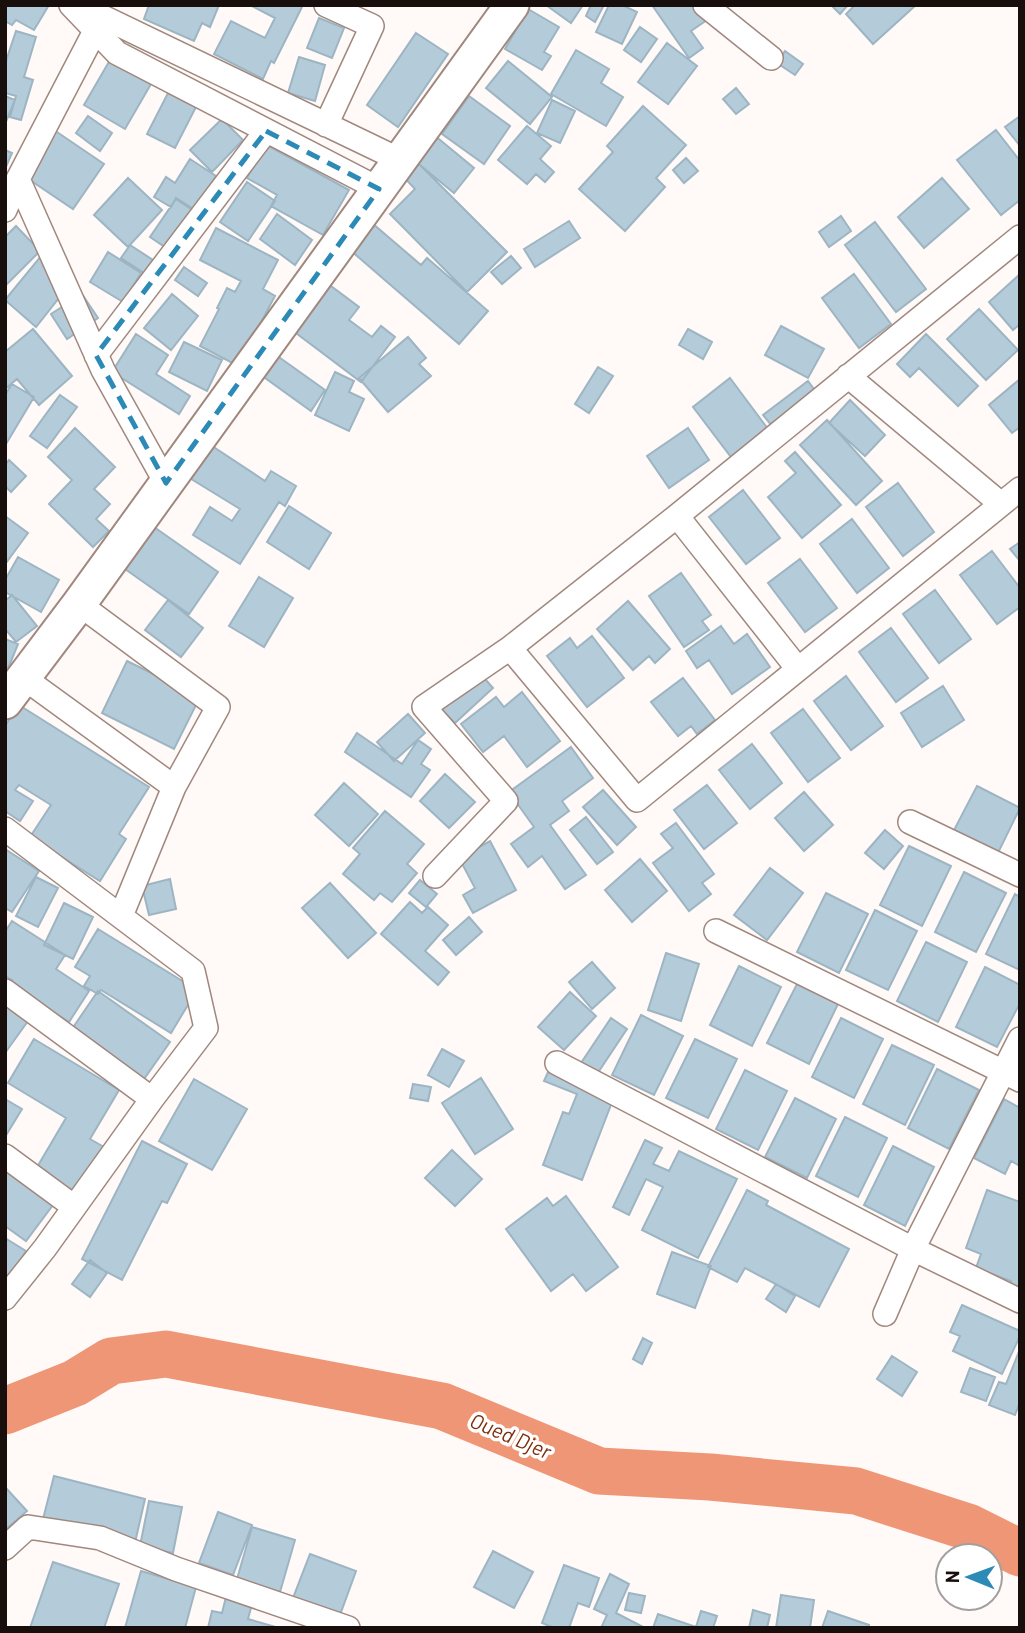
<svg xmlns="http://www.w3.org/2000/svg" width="1025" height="1633" viewBox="0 0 1025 1633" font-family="Barlow,sans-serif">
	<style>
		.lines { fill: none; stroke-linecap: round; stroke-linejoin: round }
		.river { stroke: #ee9675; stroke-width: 47 }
		.building { fill: #b4ccda; stroke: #9db5c3; stroke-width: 2 }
		.street-casing { stroke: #a0887e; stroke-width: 26 }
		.secondary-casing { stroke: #a0887e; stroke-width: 37 }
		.street { stroke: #fff; stroke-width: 23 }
		.secondary { stroke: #fff; stroke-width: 33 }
		.marked { fill: none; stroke: #2c8ab6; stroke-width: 5; stroke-dasharray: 14 9; stroke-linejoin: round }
		.labels { text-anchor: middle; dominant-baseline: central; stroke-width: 7; stroke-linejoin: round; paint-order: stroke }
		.water-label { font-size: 21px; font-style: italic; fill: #7c2f0b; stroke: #fff }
	</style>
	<rect width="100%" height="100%" fill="#fff9f7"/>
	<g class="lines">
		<path class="river" d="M5 1411 75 1383 111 1361 166 1354 442 1406 599 1471 710 1477 856 1491 968 1527 1020 1553"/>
	</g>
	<path class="building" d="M5 5H49L34 30 16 20 12 25 5 21Z
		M149 5H219L210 27 202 23 194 41 144 19Z
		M250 5H303L274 63 271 61 263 79 214 54 231 21 265 38 275 18Z
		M546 5H583L571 23Z
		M591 5H604L595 22 586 16Z
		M609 5H622L637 12 622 44 596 32Z
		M652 5H697L707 20 691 31 703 48 689 58Z
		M831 5H848L840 14Z
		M855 5H916L873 44 846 14Z
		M528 9 559 27 544 52 551 56 542 70 505 49Z
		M319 18 344 28 332 58 307 48Z
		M640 27 657 39 641 62 624 50Z
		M16 31 36 37 24 77 33 80 21 120 10 117 16 96 5 93V64Z
		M416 33 448 54 398 127 367 105Z
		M667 43 697 66 668 104 638 82Z
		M576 50 609 69 601 83 623 97 606 126 551 94Z
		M785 51 803 64 795 75 777 63Z
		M114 53 155 77 125 129 84 105Z
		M299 57 325 65 315 101 288 93Z
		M508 61 552 97 530 124 486 88Z
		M736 88 749 104 736 114 723 99Z
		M168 93 196 107 175 148 147 134Z
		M5 96 15 100 5 124Z
		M469 96 510 126 484 164 442 134Z
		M552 100 575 111 560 143 537 133Z
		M643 106 686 145 656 178 665 187 625 231 579 189 613 152 607 146Z
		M88 116 112 133 100 151 76 133Z
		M1020 116V146L1005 127Z
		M222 119 243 140 212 172 190 150Z
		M527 126 551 146 540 159 554 172 545 182 536 174 527 184 498 160Z
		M54 130 104 164 73 209 24 176Z
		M996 130 1020 161V200L1001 215 957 160Z
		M434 135 474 168 454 193 414 160Z
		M265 144 349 190 323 235 271 206 277 195 247 178Z
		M5 150 12 153 5 169Z
		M686 158 698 171 684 183 673 170Z
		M190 159 216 176 195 210 176 198 171 207 154 197 166 177 175 183Z
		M415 160 507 252 467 292 390 214 415 189 401 174Z
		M128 178 162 210 128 247 94 215Z
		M942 178 969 209 924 248 898 217Z
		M247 182 275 201 248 241 220 222Z
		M176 199 207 220 181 258 150 237Z
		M277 214 312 240 295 265 260 239Z
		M841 216 851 231 829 247 819 232Z
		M365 217 421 265 427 258 488 311 459 344 342 243Z
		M569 221 580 238 535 267 524 249Z
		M875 222 926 289 896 312 845 245Z
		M16 226 40 251 5 286V237Z
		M216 228 278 260 263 289 275 296 238 366 200 346 219 309 217 308 227 288 235 292 241 281 200 260Z
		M130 245 153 260 144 273 121 258Z
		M108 252 141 273 123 302 90 282Z
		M41 256 66 289 36 327 5 300Z
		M511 256 521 268 502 284 491 272Z
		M184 267 207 283 198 296 175 280Z
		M854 274 891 324 859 348 822 298Z
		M1020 274V324L1013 330 989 302Z
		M323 280 359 307 349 320 372 337 381 326 395 337 361 382 288 327Z
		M82 294 98 318 67 339 51 314Z
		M172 294 198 316 171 350 144 328Z
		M979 309 1018 350 986 380 947 339Z
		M781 326 824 349 808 378 765 355Z
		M33 329 72 376 39 405 17 379 5 389V352Z
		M688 329 712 342 703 359 679 345Z
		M136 334 168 355 156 374 190 396 179 414 112 372Z
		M926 334 978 386 958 406 919 368 910 377 897 364Z
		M408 337 426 358 419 364 431 376 388 412 359 378Z
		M184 342 222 360 207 391 169 372Z
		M269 350 325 390 311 411 254 370Z
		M598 367 613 376 589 413 575 404Z
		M335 372 354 381 349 392 364 399 349 431 315 415Z
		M730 378 768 429 731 457 693 407Z
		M1020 379V427L1012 433 989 405Z
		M808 381 820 397 776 431 763 415Z
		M12 384 34 397 6 444 5 395Z
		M60 395 77 407 47 448 30 436Z
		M850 400 885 435 865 456 829 423Z
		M827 420 882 481 856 505 800 445Z
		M75 428 115 467 94 489 110 504 96 519 109 531 93 547 49 504 72 480 48 457Z
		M688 428 709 460 669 488 647 456Z
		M203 440 265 481 271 471 296 486 285 506 279 502 240 564 193 535 210 507 232 521 240 509 183 474Z
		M795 452 841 505 802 538 768 497 796 473 785 461Z
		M9 460 26 476 11 492 5 486V465Z
		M898 483 934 532 903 556 866 507Z
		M743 490 780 538 746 564 709 517Z
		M289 506 331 533 309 569 267 542Z
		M5 516 28 533 6 563 5 562Z
		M852 519 889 568 857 593 820 544Z
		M154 527 218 572 189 614 125 569Z
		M1020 542V561L1010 549Z
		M992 551 1020 588V607L997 624 960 575Z
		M18 557 59 580 41 612 5 592V580Z
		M800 559 837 608 805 632 768 583Z
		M681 573 711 615 702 621 709 630 684 647 649 596Z
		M259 577 293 598 264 647 229 626Z
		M935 590 971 639 939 663 903 614Z
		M12 595 37 626 16 642 5 629V601Z
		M168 600 203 628 181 657 145 630Z
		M628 601 670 649 655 663 649 656 633 670 597 629Z
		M721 626 734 644 747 634 770 667 732 694 709 660 697 668 686 651Z
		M891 628 928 678 896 702 859 652Z
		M592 636 624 678 587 707 547 656 570 638 577 648Z
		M5 639 18 644 5 676Z
		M127 661 200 697 174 749 102 713Z
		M476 669 493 688 455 723 437 705Z
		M846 676 883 726 851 750 814 701Z
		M683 678 715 720 697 734 691 726 678 736 651 702Z
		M943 686 964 720 922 747 901 713Z
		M522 692 560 741 527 767 504 736 483 752 461 724 496 697 504 707Z
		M19 705 149 787 119 834 126 839 100 881 30 837 51 805 19 785 15 790 33 801 20 821 5 811V726Z
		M803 709 840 758 808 782 771 733Z
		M408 714 425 733 394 761 377 742Z
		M357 733 402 764 418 740 431 749 421 764 430 770 411 797 345 752Z
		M752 744 782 783 750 809 719 770Z
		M571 747 593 778 562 801 569 811 550 825 586 875 565 889 542 856 528 867 511 844 534 827 509 792Z
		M445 774 475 802 449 828 420 801Z
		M344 783 378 814 349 846 315 815Z
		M707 785 737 823 704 849 674 810Z
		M977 786 1020 808 997 855 953 832Z
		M603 790 636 827 617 845 583 807Z
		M804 792 833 825 804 851 775 818Z
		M385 811 424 844 407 864 417 873 392 902 380 893 374 900 343 874 360 854 353 848Z
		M586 817 613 852 597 864 570 830Z
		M676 823 714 874 702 883 711 894 689 911 653 863 673 848 661 834Z
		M885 830 903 846 884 869 865 853Z
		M490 841 516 890 473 913 463 895 475 888 459 858Z
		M909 846 951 866 922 926 880 905Z
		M5 849 39 871 12 912 5 908Z
		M640 859 667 891 632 922 605 890Z
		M770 868 803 893 767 940 734 915Z
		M964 872 1006 893 976 952 935 932Z
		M36 877 58 888 38 927 16 916Z
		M170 879 176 909 149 915 142 886Z
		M420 880 437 894 426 907 409 893Z
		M330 883 376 933 348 958 302 908Z
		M826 893 868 914 839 973 797 952Z
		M1015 894 1020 897V970L986 954Z
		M410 902 422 913 428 907 448 925 425 951 449 972 438 985 381 934Z
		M64 903 93 917 73 959 44 945Z
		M875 910 917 931 888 990 846 970Z
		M469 917 482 932 456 955 443 940Z
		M12 921 65 955 56 969 89 991 69 1022 9 984 12 980 5 976V932Z
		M98 929 197 990 171 1033 101 990 98 994 84 986 90 976 75 967Z
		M926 942 967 962 938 1022 897 1001Z
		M666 953 699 964 681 1021 648 1010Z
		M592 962 615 988 592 1009 569 982Z
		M739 966 781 987 752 1046 710 1025Z
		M985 967 1020 985V1003L997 1047 956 1027Z
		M797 984 838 1004 809 1064 767 1043Z
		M98 991 170 1042 144 1079 72 1029Z
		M570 992 596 1016 564 1050 538 1027Z
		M5 1005 28 1021 5 1053Z
		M641 1015 683 1036 654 1095 612 1075Z
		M611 1018 627 1029 597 1074 581 1063Z
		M841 1018 883 1039 854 1098 812 1077Z
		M34 1039 119 1090 90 1139 104 1147 77 1193 36 1169 66 1118 8 1083Z
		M695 1039 737 1059 708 1118 666 1098Z
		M892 1045 934 1065 905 1125 863 1104Z
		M442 1049 464 1061 449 1087 428 1075Z
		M937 1069 979 1090 949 1149 908 1128Z
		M549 1070 619 1084 582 1180 543 1165 563 1112 569 1114 577 1094 544 1081Z
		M745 1070 787 1091 758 1150 716 1129Z
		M481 1078 513 1129 475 1154 442 1103Z
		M194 1079 247 1109 212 1170 159 1141Z
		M413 1084 431 1087 428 1101 410 1098Z
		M795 1098 836 1119 807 1178 765 1157Z
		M5 1099 22 1109 5 1137Z
		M1004 1099 1020 1108V1166L1011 1161 1005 1174 974 1158Z
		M845 1117 887 1138 858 1197 816 1176Z
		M645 1140 662 1148 653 1164 669 1171 679 1151 737 1179 698 1258 642 1230 663 1187 646 1179 629 1215 613 1207Z
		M142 1141 187 1164 167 1203 162 1201 122 1280 82 1259Z
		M893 1146 934 1167 905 1226 864 1205Z
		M452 1150 482 1179 455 1206 425 1178Z
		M5 1170 53 1205 26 1241 5 1226Z
		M747 1190 768 1201 766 1205 849 1249 819 1307 745 1268 737 1282 708 1267Z
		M987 1190 1020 1202V1288L1010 1284 1011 1281 976 1268 981 1254 966 1248Z
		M566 1196 618 1267 586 1291 573 1274 551 1291 506 1229 547 1198 553 1206Z
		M5 1238 26 1251 5 1284Z
		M672 1252 711 1266 695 1308 657 1294Z
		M90 1260 107 1273 90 1297 72 1284Z
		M776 1284 795 1296 786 1312 766 1299Z
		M962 1305 1020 1331V1336L1002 1374 953 1351 960 1336 950 1332Z
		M643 1338 652 1343 642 1364 633 1359Z
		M1020 1349V1402L1015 1415 989 1405 999 1382 1006 1384Z
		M892 1356 917 1372 902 1396 877 1379Z
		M970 1368 995 1377 986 1401 961 1392Z
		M54 1476 145 1499 134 1547 42 1523Z
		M5 1487 27 1511 5 1530Z
		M149 1501 182 1507 173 1553 140 1546Z
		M218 1512 252 1525 233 1575 199 1563Z
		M252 1527 295 1540 280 1592 237 1579Z
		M493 1551 533 1572 514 1608 474 1587Z
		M310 1554 356 1571 340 1615 293 1598Z
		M53 1562 119 1584 104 1628H30Z
		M564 1565 599 1578 589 1607 578 1603 569 1628H554L542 1623Z
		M141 1571 196 1587 185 1628H125Z
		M610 1574 629 1584 616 1613 645 1628H601L607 1615 594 1609Z
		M629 1593 645 1596 641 1613 625 1610Z
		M781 1595 814 1600 810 1628H776Z
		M226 1597 252 1604 248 1619 279 1628H208L212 1611 222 1613Z
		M753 1610 770 1615 767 1628H749Z
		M701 1611 717 1616 713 1628H653L658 1614 696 1627Z
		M828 1611 869 1625 868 1628H822Z"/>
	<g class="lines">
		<defs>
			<path id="street" d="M71 5 117 53 379 189
				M78 5 400 160
				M326 5 372 26 326 125
				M705 5 771 58
				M18 179 103 370 166 483
				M5 210 18 179 95 31
				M96 355 266 131
				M848 376 1001 504
				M677 516 798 669
				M79 604 218 707 174 787 121 916
				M510 648 637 800 1020 489
				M24 678 174 787
				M910 822 1020 875
				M5 829 193 971 206 1028 152 1099 5 991
				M435 876 506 801 424 707 510 648 677 516 1020 237
				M716 931 1020 1080
				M557 1063 913 1249 1020 1301
				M5 1156 73 1206
				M5 1298 45 1248 152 1099
				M885 1314 913 1249 1020 1039
				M5 1548 28 1527 100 1538 176 1569 348 1628"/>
			<path id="secondary" d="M5 702 79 604 512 5"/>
		</defs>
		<use href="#street" class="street-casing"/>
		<use href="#secondary" class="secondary-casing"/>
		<use href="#street" class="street"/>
		<use href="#secondary" class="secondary"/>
	</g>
	<path class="marked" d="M266 131 379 189 166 483 96 355Z"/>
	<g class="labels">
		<g class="water-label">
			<text transform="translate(511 1435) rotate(23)">Oued Djer</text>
		</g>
	</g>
	<rect width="1025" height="1633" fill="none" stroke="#180f0c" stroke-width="14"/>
	<g transform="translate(969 1577) rotate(271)"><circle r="33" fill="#ffffff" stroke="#a39f9e" stroke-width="2"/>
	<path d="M0-5L12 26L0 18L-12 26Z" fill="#2c8ab6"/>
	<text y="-10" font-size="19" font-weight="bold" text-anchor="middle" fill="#180f0c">N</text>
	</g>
</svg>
